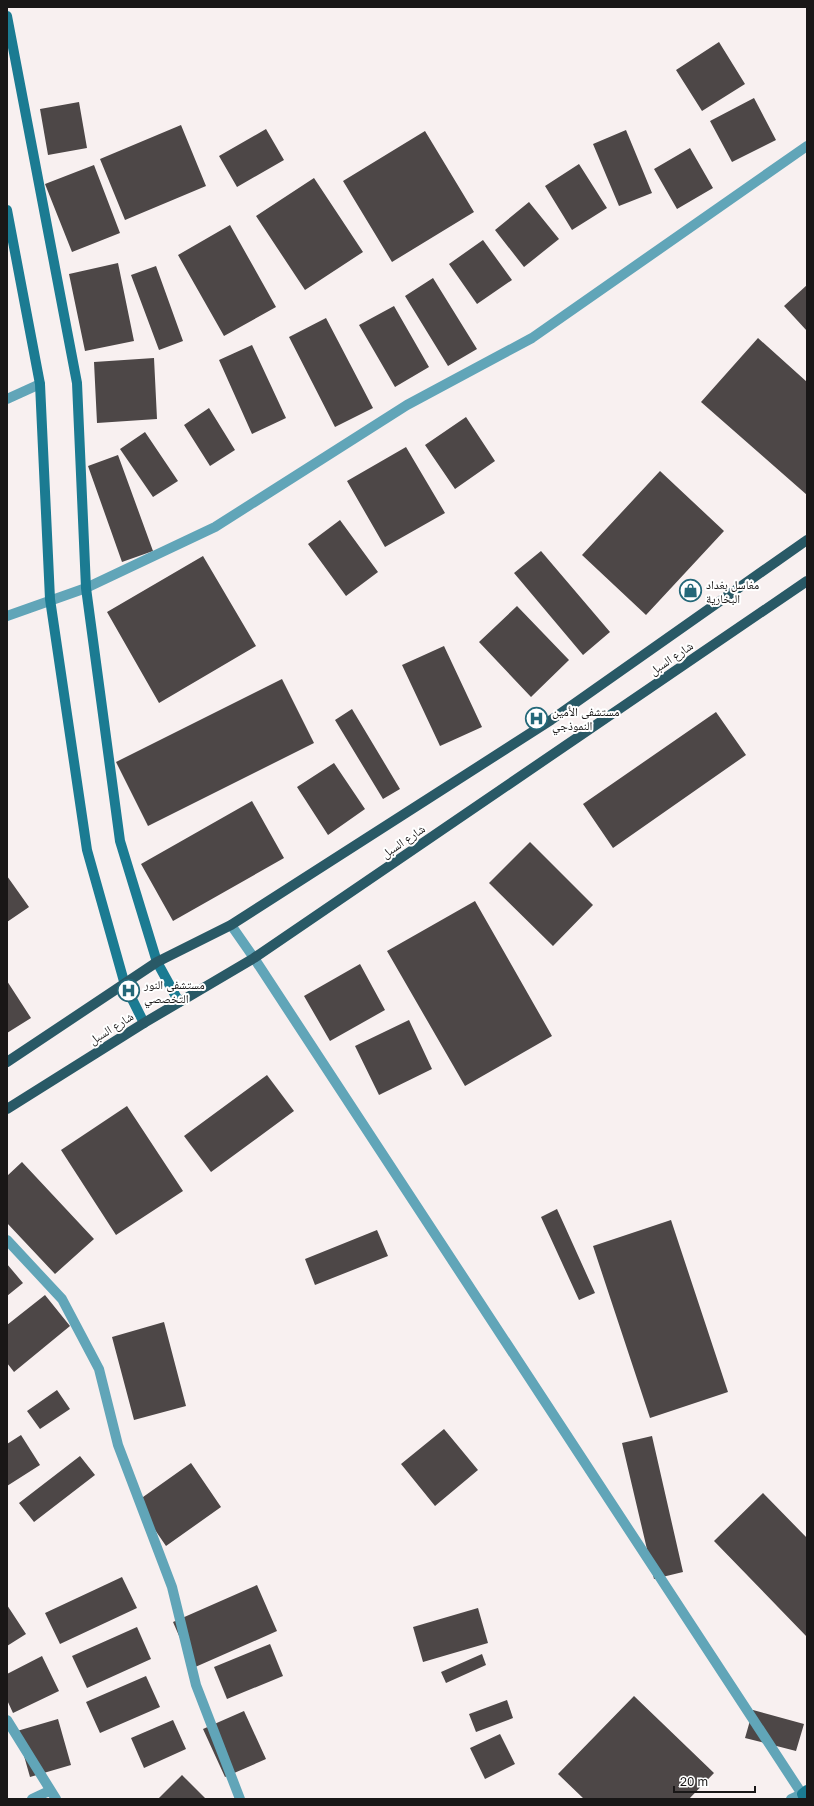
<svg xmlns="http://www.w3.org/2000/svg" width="814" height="1806" viewBox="0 0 814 1806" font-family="'Golos Text','Noto Naskh Arabic',sans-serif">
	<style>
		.building { fill: #4d4747 }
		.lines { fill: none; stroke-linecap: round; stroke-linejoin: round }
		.street { stroke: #61a5b8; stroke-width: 10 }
		.secondary { stroke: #1b7b92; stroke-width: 10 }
		.primary { stroke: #295966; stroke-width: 10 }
		.labels { text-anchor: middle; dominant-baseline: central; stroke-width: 4; stroke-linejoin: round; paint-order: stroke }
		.poi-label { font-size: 12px; fill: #191717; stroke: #fff; text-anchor: start }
		.street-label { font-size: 12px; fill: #191717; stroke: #fff }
	</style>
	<rect width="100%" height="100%" fill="#f8f0f0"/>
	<path class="building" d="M719 42 745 84 702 111 676 70Z
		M754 98 776 140 732 162 710 121Z
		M79 102 87 148 48 155 40 109Z
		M181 125 206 186 125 220 100 159Z
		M266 129 284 160 237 187 219 156Z
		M626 130 652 193 619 206 593 144Z
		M425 131 474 212 392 262 343 181Z
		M690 148 713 188 677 209 654 169Z
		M579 164 607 208 572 230 545 186Z
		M94 165 120 233 72 252 45 184Z
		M314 178 363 252 305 290 256 216Z
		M529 202 559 239 524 267 495 230Z
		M230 225 276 307 224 336 178 255Z
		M483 240 512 280 477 304 449 264Z
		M118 263 134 341 85 351 69 274Z
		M156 266 183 341 159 350 131 275Z
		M433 278 477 349 448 366 405 296Z
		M807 285V331L784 306Z
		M394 306 429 367 395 387 359 325Z
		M326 318 373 408 335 427 289 337Z
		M758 338 807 382V495L701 402Z
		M252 345 286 418 252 434 219 360Z
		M154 358 157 419 97 423 94 362Z
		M209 408 235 450 210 466 184 425Z
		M466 417 495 461 455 489 425 445Z
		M145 432 178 481 153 497 120 449Z
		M406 447 445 513 385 547 347 481Z
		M118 455 153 551 122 562 88 466Z
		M660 471 724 531 646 615 582 555Z
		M340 520 378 572 346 596 308 544Z
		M541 551 610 632 583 655 514 573Z
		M203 556 256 646 159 703 107 612Z
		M517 606 569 660 531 697 479 642Z
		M444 646 482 727 440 746 402 665Z
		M282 679 314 743 148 826 116 762Z
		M352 709 400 789 383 799 335 720Z
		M716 712 746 755 613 848 583 804Z
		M334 763 365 809 328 835 297 787Z
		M252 801 284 858 173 921 141 864Z
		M530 842 593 905 553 946 489 883Z
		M7 876 29 907 7 922Z
		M475 901 552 1036 465 1086 387 951Z
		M360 964 385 1010 330 1041 304 996Z
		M7 981 31 1018 7 1033Z
		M409 1020 432 1069 379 1095 355 1046Z
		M267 1075 294 1111 211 1172 184 1136Z
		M127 1106 183 1191 116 1235 61 1150Z
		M22 1162 94 1239 55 1274 7 1223V1176Z
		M557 1209 595 1293 579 1300 541 1217Z
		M671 1220 728 1392 650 1418 593 1246Z
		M377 1230 388 1256 315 1285 305 1259Z
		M7 1264 23 1283 7 1296Z
		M45 1295 70 1326 14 1372 7 1363V1325Z
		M164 1322 186 1406 134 1420 112 1337Z
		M57 1390 70 1409 40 1429 27 1411Z
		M444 1429 478 1470 435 1506 401 1464Z
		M21 1435 40 1465 7 1486V1444Z
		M652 1436 683 1572 654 1579 622 1443Z
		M80 1456 95 1475 34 1522 19 1503Z
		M191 1463 221 1507 166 1546 136 1502Z
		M763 1493 807 1538V1637L714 1541Z
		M122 1577 137 1608 60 1644 45 1613Z
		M257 1585 277 1631 193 1668 173 1622Z
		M7 1605 26 1634 7 1646Z
		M478 1608 488 1643 423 1662 413 1627Z
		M137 1627 151 1659 87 1688 72 1656Z
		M270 1644 283 1676 227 1699 214 1667Z
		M482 1654 486 1665 446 1683 441 1672Z
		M42 1656 59 1691 13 1713 7 1700V1674Z
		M146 1676 160 1707 100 1733 86 1702Z
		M634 1696 714 1773 689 1799H584L558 1774Z
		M507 1700 513 1718 476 1732 469 1714Z
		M753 1710 804 1724 796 1751 745 1738Z
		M244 1711 266 1759 225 1777 203 1729Z
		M58 1719 71 1765 30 1777 17 1731Z
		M173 1720 186 1749 144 1768 131 1738Z
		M500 1734 515 1764 485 1779 470 1748Z
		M182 1775 206 1799H158Z"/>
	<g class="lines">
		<path class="street" d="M7 399 40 384
			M7 616 86 588 215 527 407 405 532 338 807 146
			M231 925 254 958 802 1794 791 1799
			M7 1240 62 1299 99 1369 118 1445 172 1587 196 1685 240 1799
			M7 1720 56 1799
			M32 1799 49 1791"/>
		<path class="secondary" d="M7 16 77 383 86 588 120 841 157 962 179 1002
			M7 210 40 384 50 599 87 850 125 985 144 1023
			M804 1799 802 1794 807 1790"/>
		<path class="primary" d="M7 1062 157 962 231 925 551 720 807 540
			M7 1109 144 1023 254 958 807 581"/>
	</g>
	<defs>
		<symbol id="shop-ring" viewBox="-11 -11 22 22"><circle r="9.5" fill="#fff" stroke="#246879" stroke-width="1.5"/><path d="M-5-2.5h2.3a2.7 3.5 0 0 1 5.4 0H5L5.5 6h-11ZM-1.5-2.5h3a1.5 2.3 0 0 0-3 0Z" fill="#246879"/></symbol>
		<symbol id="hospital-ring" viewBox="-11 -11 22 22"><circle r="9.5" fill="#fff" stroke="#246879" stroke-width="1.5"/><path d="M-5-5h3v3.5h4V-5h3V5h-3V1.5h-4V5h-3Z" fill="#246879"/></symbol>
	</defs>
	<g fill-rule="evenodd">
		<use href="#shop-ring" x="678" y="578" width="25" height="25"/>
		<use href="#hospital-ring" x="524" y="706" width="25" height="25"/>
		<use href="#hospital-ring" x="116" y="978" width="25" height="25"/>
	</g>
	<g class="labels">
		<g class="poi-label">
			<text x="706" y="584">مغاسل بغداد<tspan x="706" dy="14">البخارية</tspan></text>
			<text x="552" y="711">مستشفى الأمين<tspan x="552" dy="14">النموذجي</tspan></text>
			<text x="144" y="984">مستشفى النور<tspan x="144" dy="14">التخصصي</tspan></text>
		</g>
		<g class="street-label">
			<text transform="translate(671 658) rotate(-34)">شارع السبل</text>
			<text transform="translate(403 841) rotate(-34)">شارع السبل</text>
			<text transform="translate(111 1028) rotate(-32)">شارع السبل</text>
		</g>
	</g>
	<rect width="814" height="1806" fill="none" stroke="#191717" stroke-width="16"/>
	<path d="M674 1786v6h81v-6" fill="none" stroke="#191717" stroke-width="2"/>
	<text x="680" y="1786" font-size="12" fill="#191717" stroke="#ffffff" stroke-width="3" paint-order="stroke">20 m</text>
</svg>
